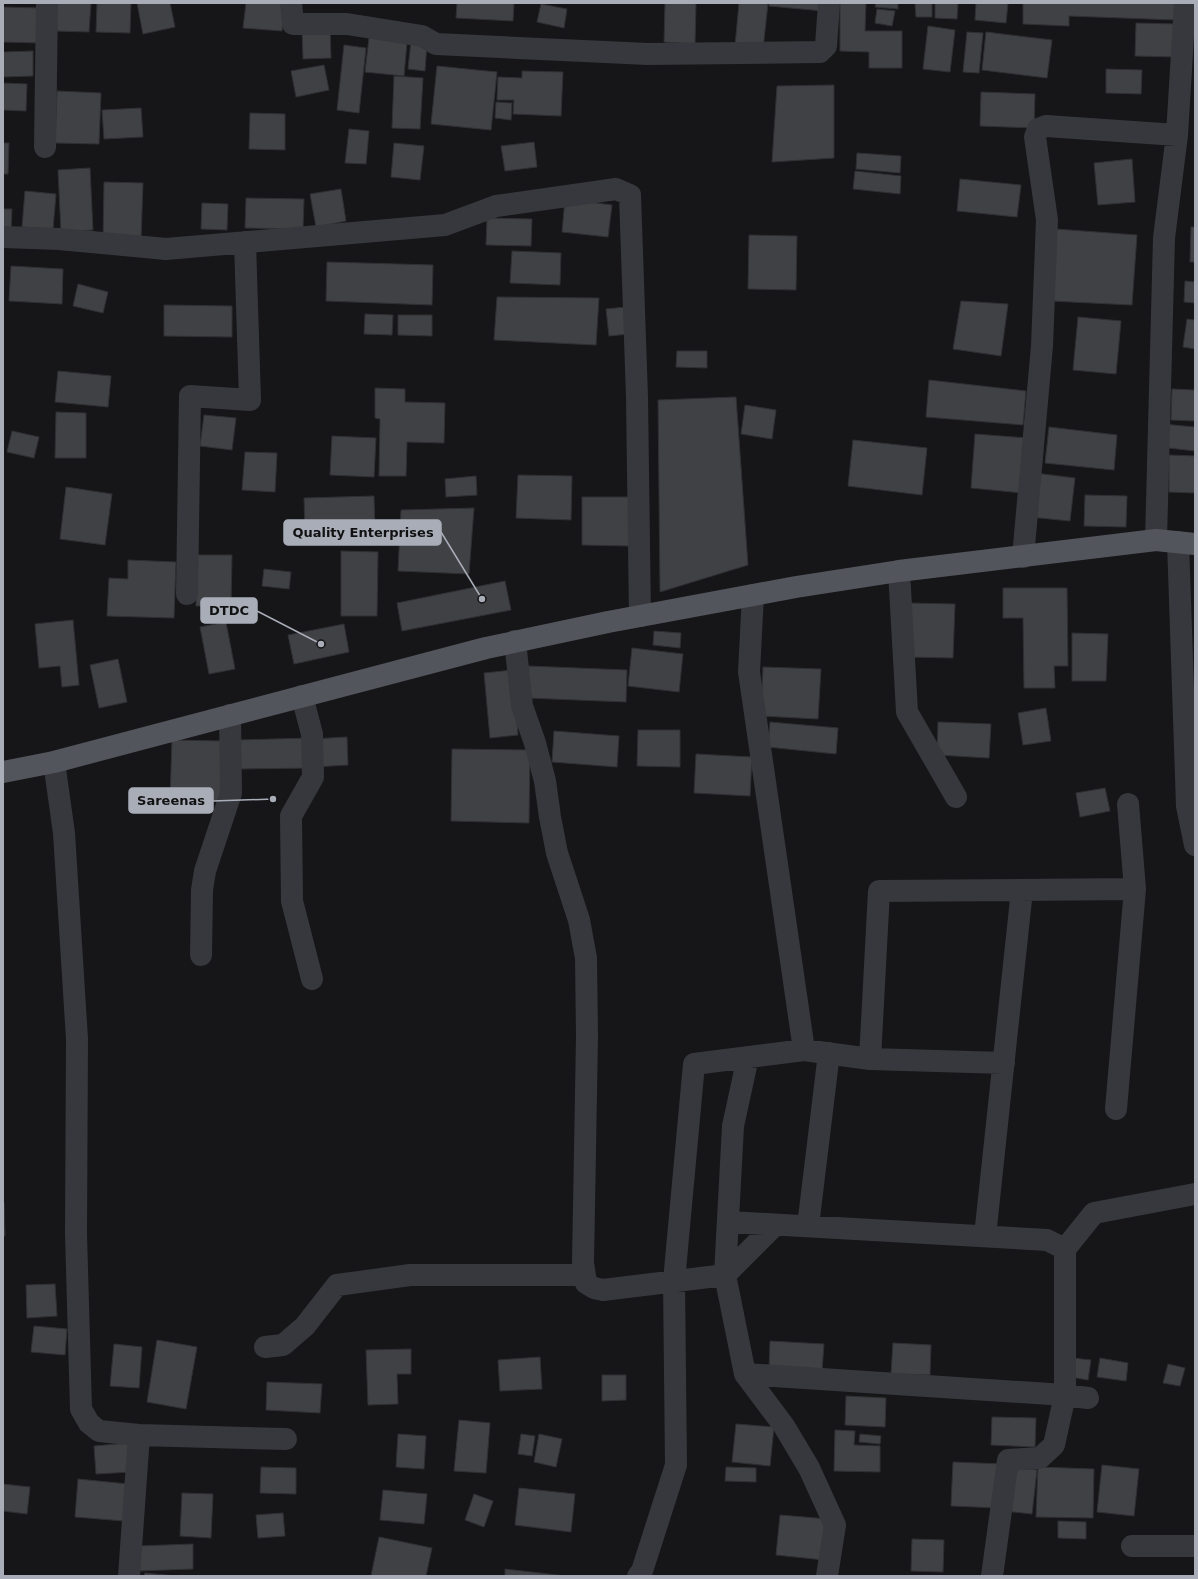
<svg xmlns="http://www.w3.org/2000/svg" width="1198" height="1579" viewBox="0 0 1198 1579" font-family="'DejaVu Sans',sans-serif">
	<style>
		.building { fill: #404145; stroke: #303034 }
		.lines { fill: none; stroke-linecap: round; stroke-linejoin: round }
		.minor { stroke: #37383d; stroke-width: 22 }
		.major { stroke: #53555c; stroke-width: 22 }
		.leader { fill: none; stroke: #a8adb8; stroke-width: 1.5 }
		.callout-dot { fill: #a8adb8; stroke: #111113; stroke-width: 1.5 }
		.callout { fill: #a8adb8; stroke: #a8adb8; stroke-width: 1.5 }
		.callout-label { font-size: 13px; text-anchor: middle; font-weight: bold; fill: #111 }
	</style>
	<rect width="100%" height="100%" fill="#161618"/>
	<path class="building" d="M56 3H91L89 32 55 31Z
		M97 3H131L130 33 96 32Z
		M137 3H170L175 27 143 34Z
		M246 3H285L282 31 243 28Z
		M457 3H514L513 21 456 18Z
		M665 3H696L695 44 664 42Z
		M739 3H768L763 49 735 46Z
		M769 3H823V11L769 6Z
		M840 3H866L865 31H902V68H869V52L840 51Z
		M876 3H898V9L875 7Z
		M915 3H932V17H916Z
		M935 3H958L957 19 935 18Z
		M976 3H1008L1006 23 975 20Z
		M1023 3H1176V20L1069 16V26L1023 24Z
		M541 4 567 9 564 28 537 22Z
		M3 7 41 8 40 43 3 42Z
		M877 9 895 11 892 26 875 23Z
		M1136 23 1177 24 1176 57 1135 56Z
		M928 26 955 30 950 72 923 69Z
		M330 27 331 58 303 59 302 28Z
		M967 32 983 33 979 73 963 72Z
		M986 32 1052 40 1047 78 982 70Z
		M369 38 407 42 404 76 365 72Z
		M411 41 427 43 425 71 408 69Z
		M344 45 366 48 359 113 337 110Z
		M33 51V76L3 77V52Z
		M324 65 329 90 296 97 291 71Z
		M437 66 497 72 491 130 431 124Z
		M1106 69 1142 70 1141 94 1106 93Z
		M522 71 563 72 561 116 513 114 514 100H497L498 77 522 78Z
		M394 76 423 78 420 129 392 128Z
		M3 83 27 84 26 111 3 110Z
		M834 85V158L772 162 777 86Z
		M57 91 101 93 99 144 55 143Z
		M981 92 1035 94 1034 128 980 126Z
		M496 102 512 103 511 120 495 118Z
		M141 108 143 137 104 139 102 110Z
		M250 113 285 114V150L249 149Z
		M349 129 369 131 366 164 345 163Z
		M534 142 537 167 505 171 501 146Z
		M3 143H9L8 174H3Z
		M394 143 424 146 420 180 391 177Z
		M857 153 901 156 900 173 856 169Z
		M1132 159 1135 202 1098 205 1094 163Z
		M90 168 93 230 61 232 58 170Z
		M855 171 901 176 900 194 853 189Z
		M960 179 1021 185 1017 217 957 211Z
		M104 182 143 183 141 240H103Z
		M341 189 346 221 316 227 310 194Z
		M25 191 56 194 53 229 22 227Z
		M246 198 304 199 303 229 245 228Z
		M565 199 612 205 608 237 562 232Z
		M202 203 228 204 227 230 201 229Z
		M3 209H12L11 232H3Z
		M487 218 532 219 531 246 486 245Z
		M1191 227H1195V262H1190Z
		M1056 229 1137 235 1132 305 1051 301Z
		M749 235 797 236 796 290 748 289Z
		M512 251 561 253 560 285 510 283Z
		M327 262 433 265 432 305 326 301Z
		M11 266 63 269 62 304 9 301Z
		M1185 281 1195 282V303L1184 302Z
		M78 284 108 292 103 313 73 306Z
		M497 297 599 298 596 345 494 340Z
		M961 301 1008 304 1001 356 953 349Z
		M164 305 232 306V337L164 336Z
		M626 307 629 334 609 336 606 309Z
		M365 314 393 315 392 335 364 334Z
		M398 315H432V336L398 335Z
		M1078 317 1121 321 1116 374 1073 370Z
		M1187 319 1195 320V349L1183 347Z
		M677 351H707V368L676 367Z
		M58 371 111 376 108 407 55 402Z
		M929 380 1026 391 1023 425 926 417Z
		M375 388 405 389V402L445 403 444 443 407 442 406 476H379L380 419 375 418Z
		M1172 389 1195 390V421L1171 420Z
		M736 397 748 565 660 592 658 400Z
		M745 405 776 410 772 439 741 434Z
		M56 412 86 413V458H55Z
		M204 415 236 418 232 450 200 446Z
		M1163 424 1195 427V451L1160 447Z
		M1049 427 1117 435 1114 470 1045 463Z
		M12 431 39 437 34 458 7 452Z
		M975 434 1027 438 1022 493 971 488Z
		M332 436 376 438 374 477 330 475Z
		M853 440 927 448 922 495 848 486Z
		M245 452 277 453 275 492 242 490Z
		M1169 455 1195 456V493L1169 492Z
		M1035 473 1075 478 1070 521 1030 517Z
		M518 475 572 476 571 520 516 518Z
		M476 476 477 495 446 497 445 479Z
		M66 487 112 494 105 545 60 539Z
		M1085 495 1127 496 1126 527 1084 526Z
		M374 496 375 529 305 532 304 498Z
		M582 497H629V546L582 545Z
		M474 508 469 574 398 571 401 510Z
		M341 551 378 552 377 616H341Z
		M197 555H232L231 606H196Z
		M128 560 176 562 174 618 107 616 109 578 128 579Z
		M264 569 291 572 289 589 262 586Z
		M505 581 511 610 402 631 397 603Z
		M1003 588H1067L1068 666H1054L1055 688H1024L1023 618H1003Z
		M909 603 955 604 953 658 908 657Z
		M73 620 79 685 62 687 60 666 39 668 35 624Z
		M226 622 235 669 209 674 200 627Z
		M344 624 349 652 294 664 288 635Z
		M654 631 681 633 680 648 653 645Z
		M1072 633 1108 634 1106 681H1072Z
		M632 648 683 654 679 692 628 686Z
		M118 659 127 702 99 708 90 665Z
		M528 666 627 670 626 702 527 698Z
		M763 667 821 669 818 719 761 716Z
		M513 670 518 735 490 738 484 673Z
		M1046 708 1051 741 1023 745 1018 713Z
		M770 722 838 728 836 754 768 747Z
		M938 722 991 724 989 758 937 755Z
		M638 730H680V767L637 766Z
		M554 731 619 736 617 767 552 762Z
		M347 737 348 765 315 767 313 739Z
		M310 738 311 768 239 769 238 740Z
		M172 740 222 741 220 801 170 799Z
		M452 749 530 750 529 823 451 821Z
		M696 754 752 757 750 796 694 793Z
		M1105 788 1110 811 1080 817 1076 793Z
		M3 1202H4L5 1236H3Z
		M55 1284 57 1316 27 1318 26 1285Z
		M34 1326 67 1329 65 1355 31 1352Z
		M157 1340 197 1347 186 1409 147 1402Z
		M770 1341 824 1344 822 1371 769 1369Z
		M893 1343 931 1345 930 1375 891 1374Z
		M114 1344 142 1347 139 1388 110 1386Z
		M411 1349V1374H397L398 1404 368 1405 366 1350Z
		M540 1357 542 1389 500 1391 498 1360Z
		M1073 1358 1091 1360 1088 1380 1071 1377Z
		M1100 1358 1128 1363 1126 1381 1097 1377Z
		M1168 1364 1185 1368 1180 1386 1163 1383Z
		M602 1375H626V1400L602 1401Z
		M267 1382 322 1384 320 1413 266 1410Z
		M846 1396 886 1398 885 1427 845 1425Z
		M992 1417 1036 1418 1035 1447 991 1445Z
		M459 1420 490 1423 486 1473 454 1471Z
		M736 1424 774 1427 770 1466 732 1462Z
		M835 1430 855 1431 854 1445 880 1446V1472L834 1471Z
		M398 1434 426 1436 424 1469 396 1467Z
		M521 1434 535 1436 532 1456 518 1454Z
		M539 1434 562 1439 556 1467 534 1462Z
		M860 1434 881 1436 880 1444 859 1442Z
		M129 1443 131 1472 96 1474 94 1446Z
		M953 1462 1002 1464 1000 1508 951 1506Z
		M1102 1465 1139 1469 1134 1516 1097 1512Z
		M261 1467 296 1468V1494L260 1493Z
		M726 1467 756 1468V1482L725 1481Z
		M1009 1467 1037 1470 1032 1514 1004 1511Z
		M1038 1467 1094 1469 1093 1518 1036 1517Z
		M78 1479 128 1484 124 1521 75 1517Z
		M3 1484 30 1487 27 1514 3 1511Z
		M519 1488 575 1494 571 1532 515 1525Z
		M383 1490 427 1494 424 1524 380 1520Z
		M182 1493 213 1494 211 1538 180 1536Z
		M474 1494 493 1501 484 1527 465 1520Z
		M283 1513 285 1536 258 1538 256 1515Z
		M780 1515 828 1519 824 1560 776 1555Z
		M1058 1521 1086 1522V1539L1058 1538Z
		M379 1537 432 1548 426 1576H371Z
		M912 1539 944 1540 943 1572 911 1571Z
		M193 1544V1569L138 1571V1546Z
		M505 1569 566 1576H505Z
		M145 1573 176 1576H144Z"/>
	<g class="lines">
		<path class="minor" d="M291 3 293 24H347L422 36 436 44 648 54 820 52 826 46 829 3
			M45 147 47 3
			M3 237 59 239 166 249 445 225 496 206 616 189 630 195 637 397 640 616
			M1156 540 1164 238 1177 135 1185 3
			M1178 542 1187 806 1195 845
			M1023 557 1042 346 1047 220 1035 137 1038 129 1046 126 1177 135
			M899 571 907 712 956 797
			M187 594 190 396 250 400 245 242
			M515 641 522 706 535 743 545 781 550 817 557 853 579 920 586 958 587 1036 583 1263 586 1283 594 1288 603 1290 725 1275 775 1225
			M302 696 312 734 313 777 291 816 292 901 312 979
			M54 762 64 833 77 1039 76 1234 81 1409 89 1423 99 1431 139 1435 286 1439
			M201 955 202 890 205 871 231 793 230 715
			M804 1050 870 1059 879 891 1135 889
			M748 1057 733 1126 725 1275 745 1374 784 1426 809 1468 835 1525 827 1576
			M870 1059 1004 1063
			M1116 1109 1135 889 1128 804
			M730 1222 1047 1240 1065 1249V1395L1054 1445 1040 1458 1008 1460 992 1576
			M808 1226 829 1053
			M985 1236 1022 890
			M1065 1249 1094 1213 1195 1194
			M265 1347 283 1345 305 1326 337 1285 410 1275H584
			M745 1374 1065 1395 1088 1398
			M1132 1546H1195
			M129 1576 139 1435
			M638 1576 642 1571 676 1465 674 1281 694 1064 804 1050 749 672 753 595"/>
		<path class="major" d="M3 772 54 762 486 648 608 622 796 587 899 571 1156 540 1195 544"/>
	</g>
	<path class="leader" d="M482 599L441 532M321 644L257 611M273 799L213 801"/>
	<g class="callout-dot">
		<circle cx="482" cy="599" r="4"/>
		<circle cx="321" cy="644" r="4"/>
		<circle cx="273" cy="799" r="4"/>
	</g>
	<g class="callout">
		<rect x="284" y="520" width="157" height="25" rx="4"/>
		<rect x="201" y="598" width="56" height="25" rx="4"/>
		<rect x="129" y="788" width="84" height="25" rx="4"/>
	</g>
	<g class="callout-label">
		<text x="363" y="537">Quality Enterprises</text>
		<text x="229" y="615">DTDC</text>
		<text x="171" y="805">Sareenas</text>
	</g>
	<rect width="1198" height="1579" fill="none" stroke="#a8adb8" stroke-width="8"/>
</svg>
